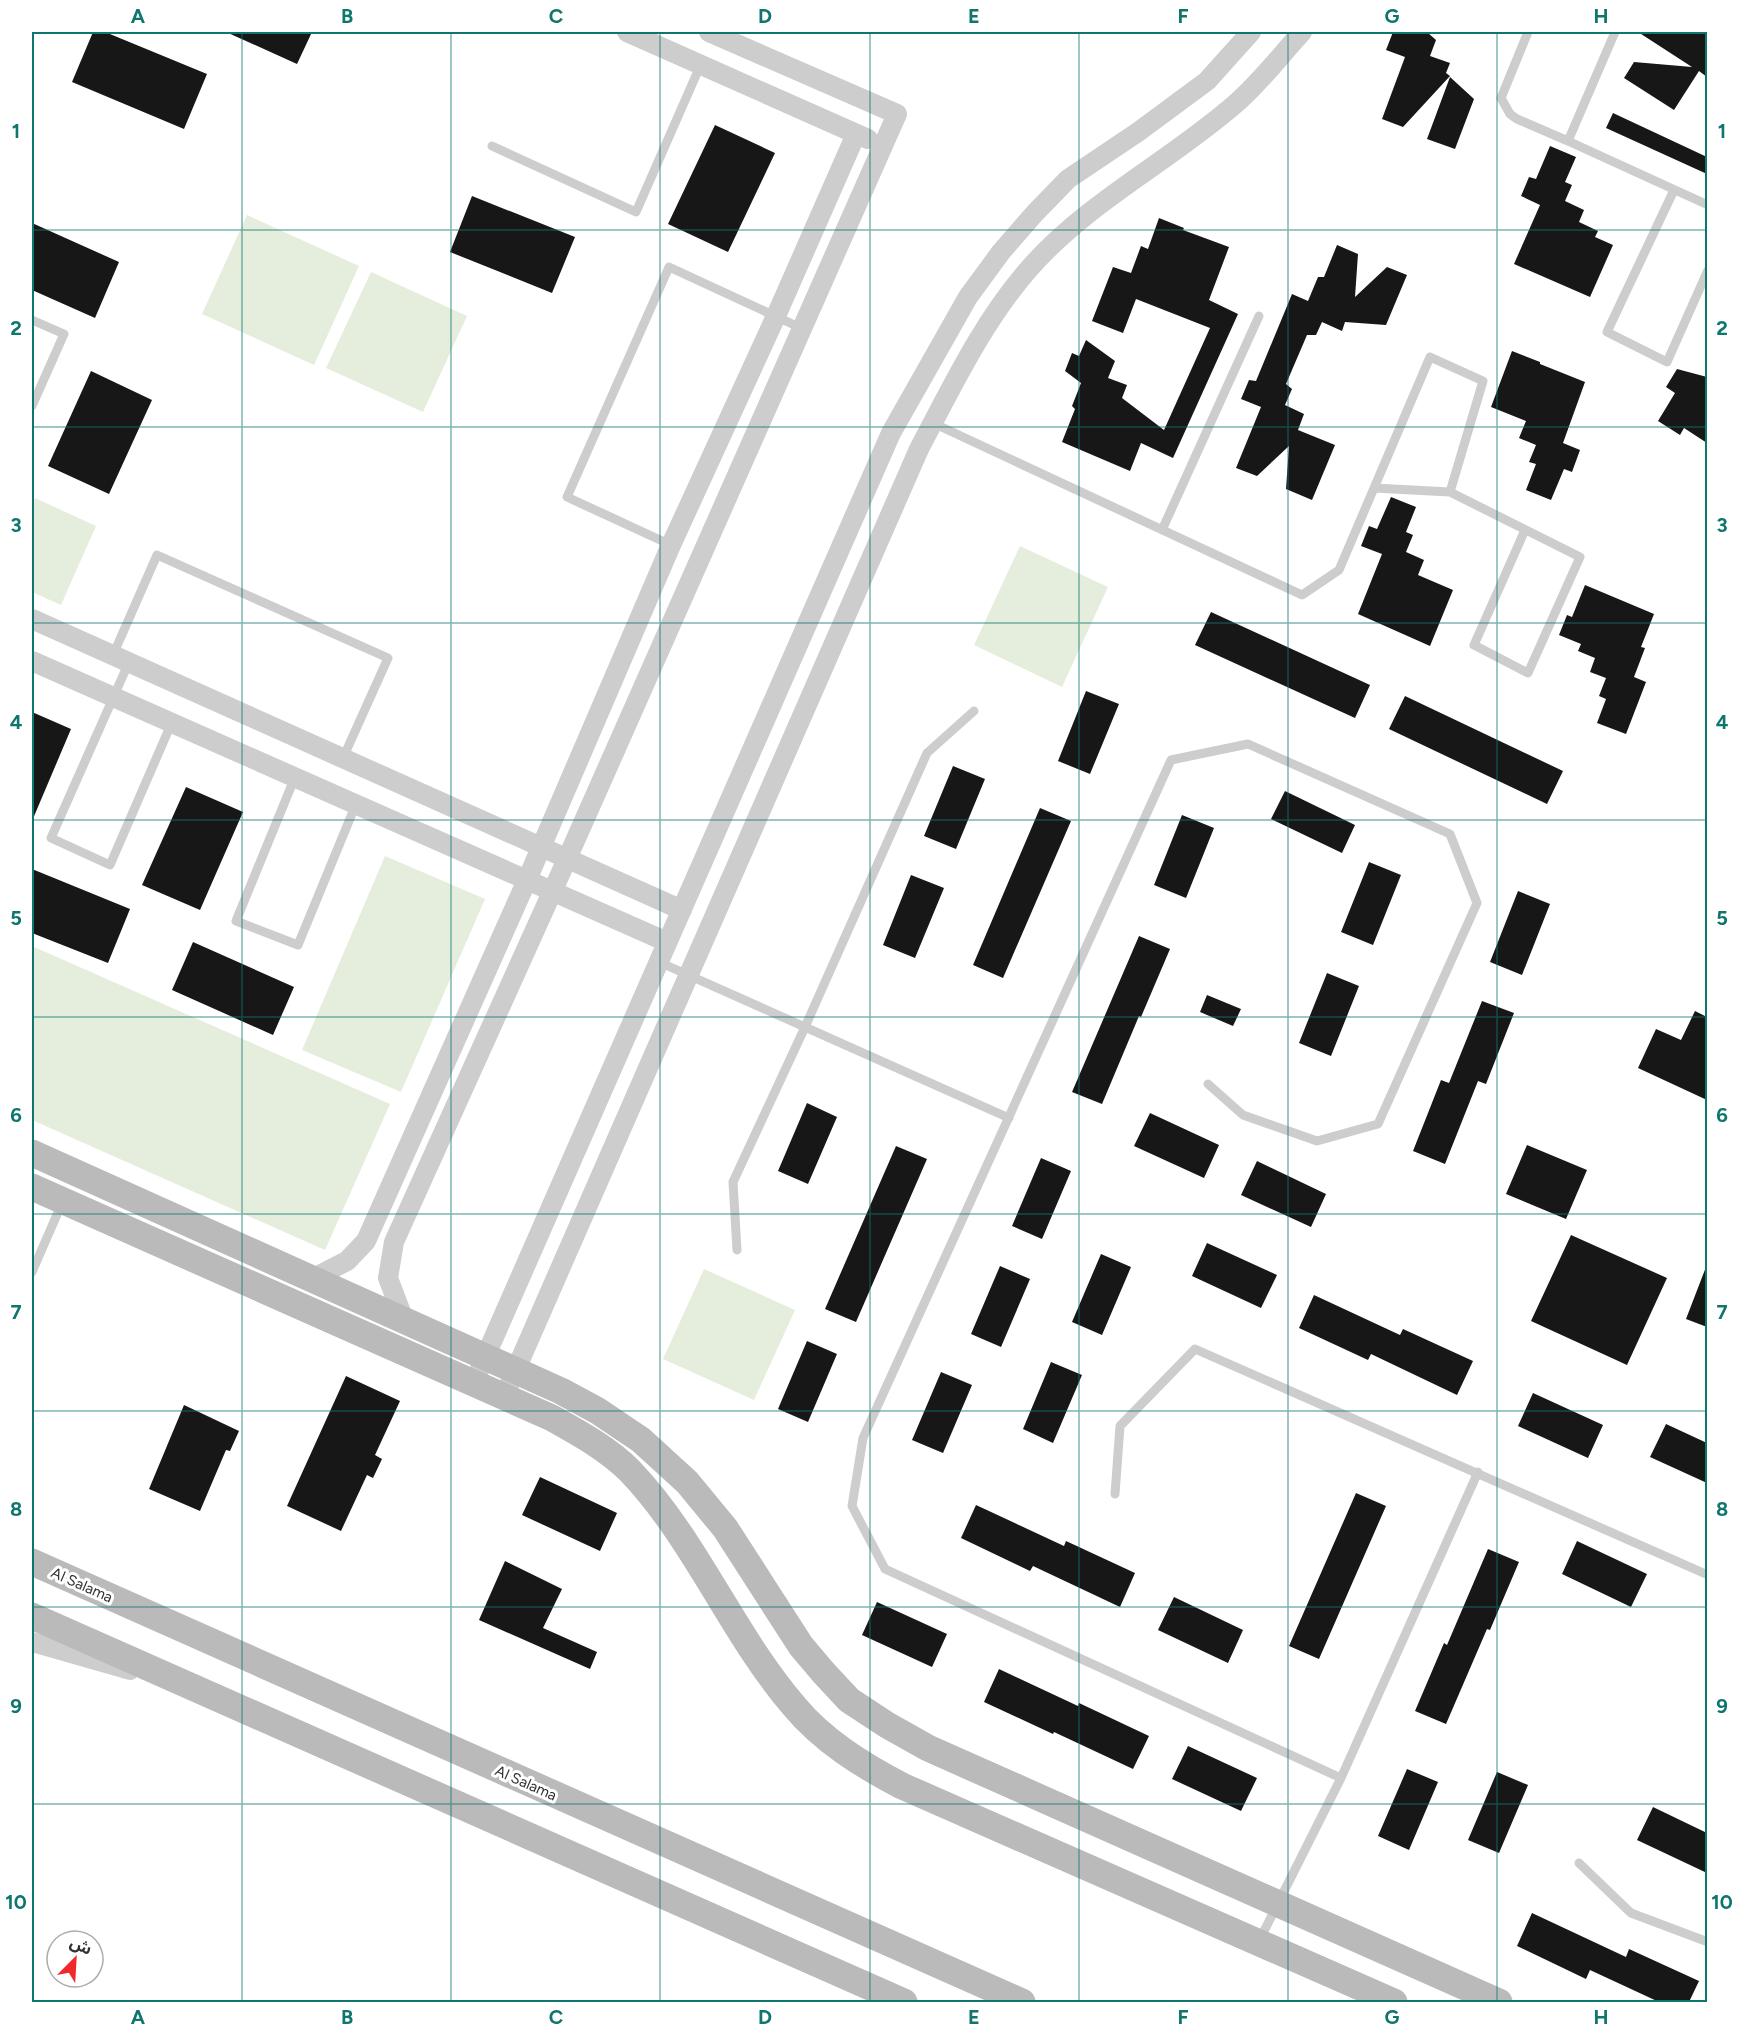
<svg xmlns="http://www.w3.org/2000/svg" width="1739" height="2034" viewBox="0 0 1739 2034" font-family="Figtree,'Noto Sans Arabic',sans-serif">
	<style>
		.green { fill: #e5eedd }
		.building { fill: #171717 }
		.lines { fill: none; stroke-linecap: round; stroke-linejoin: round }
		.lane { stroke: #cdcdcd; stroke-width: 9 }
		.street { stroke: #cdcdcd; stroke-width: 20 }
		.secondary { stroke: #bababa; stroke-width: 27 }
		.grid { fill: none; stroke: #0f766e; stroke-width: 1.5; stroke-opacity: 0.55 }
		.labels { text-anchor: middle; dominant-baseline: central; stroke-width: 6; stroke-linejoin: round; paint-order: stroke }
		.street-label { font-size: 15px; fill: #303030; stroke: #fff }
		.neatline { fill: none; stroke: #0f766e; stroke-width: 2 }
		.grid-label { font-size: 20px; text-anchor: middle; font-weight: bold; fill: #0f766e }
	</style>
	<rect width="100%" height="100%" fill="#fff"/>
	<path class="green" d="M247 215 359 266 314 365 202 314Z
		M371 272 467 316 423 412 326 368Z
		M35 498 96 526 61 605 32 592V507Z
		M1020 546 1108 587 1062 687 974 645Z
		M385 856 485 899 401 1092 302 1050Z
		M32 946 390 1104 325 1250 32 1120Z
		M704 1269 795 1310 754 1400 663 1359Z"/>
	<path class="building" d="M93 32H105L207 74 184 129 72 82Z
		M226 32H312L297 64Z
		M1393 32H1427L1436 40 1430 56 1450 63 1446 73 1450 76 1403 127 1382 119 1405 57 1386 50Z
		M1638 32H1707V77L1699 71 1674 110 1624 78 1634 62 1692 67Z
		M1450 77 1474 99 1455 149 1427 139Z
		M1613 113 1707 157V174L1606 128Z
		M715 125 775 153 728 252 668 224Z
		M1550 146 1576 157 1565 182 1572 185 1565 201 1584 210 1579 222 1598 231 1595 237 1613 245 1590 297 1514 264 1540 205 1521 196 1529 177 1536 179Z
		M472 196 575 237 552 293 450 252Z
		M1159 218 1184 228 1183 230 1229 247 1209 300 1238 314 1173 458 1141 443 1130 471 1062 442 1075 409 1072 406 1081 383 1065 371 1072 353 1079 356 1086 340 1115 361 1108 378 1127 385 1122 398 1164 430 1210 328 1136 299 1123 333 1092 321 1113 267 1131 273 1141 246 1148 249Z
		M32 223 119 262 95 318 32 290Z
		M1337 245 1358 254 1355 297 1387 267 1407 275 1386 325 1345 322 1342 331 1322 322 1316 335H1307L1286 384 1292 389 1285 405 1304 414 1298 430 1335 445 1312 500 1286 489 1289 446 1257 476 1236 468 1261 407 1241 399 1249 380 1256 381 1292 294 1308 301 1318 277H1324Z
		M1512 351 1540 362V364L1585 382 1563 443 1580 450 1572 472 1564 469 1551 500 1526 490 1536 464 1529 462 1536 445 1519 438 1526 421 1491 407Z
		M1677 369 1707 377V443L1684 428 1680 435 1658 421 1675 393 1666 387Z
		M91 371 152 400 109 494 48 466Z
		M1391 497 1416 507 1406 532 1413 535 1406 552 1424 560 1418 575 1453 590 1430 646 1358 614 1382 554 1361 546 1369 526 1377 529Z
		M1585 585 1654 614 1641 647 1645 648 1634 677 1646 682 1626 734 1597 723 1606 699 1599 696 1606 678 1590 672 1595 658 1578 651 1581 644 1559 635 1567 615 1572 617Z
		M1211 612 1370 685 1355 718 1195 645Z
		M1086 691 1119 704 1090 774 1058 761Z
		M1405 696 1563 771 1547 804 1389 729Z
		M32 712 71 729 32 821Z
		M953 766 985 779 956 849 924 836Z
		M186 787 243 812 200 910 142 885Z
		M1285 791 1355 825 1342 853 1271 819Z
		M1040 808 1071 821 1003 978 973 965Z
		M1182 815 1214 828 1186 898 1154 885Z
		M1369 862 1401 875 1373 945 1341 932Z
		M32 869 130 909 108 963 32 933Z
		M911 875 944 888 915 958 883 945Z
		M1518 891 1550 904 1522 975 1490 962Z
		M1139 936 1170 949 1141 1017 1139 1016 1102 1104 1072 1092Z
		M193 942 294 987 273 1035 172 990Z
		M1327 973 1359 986 1331 1056 1299 1043Z
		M1207 995 1241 1009 1233 1026 1200 1012Z
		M1482 1001 1514 1013 1486 1084 1478 1081 1445 1164 1413 1151 1441 1080 1449 1083Z
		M1695 1011 1707 1017V1100L1638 1068 1656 1029 1681 1040Z
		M807 1103 837 1117 808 1184 778 1171Z
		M1150 1113 1219 1145 1204 1178 1134 1146Z
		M1527 1145 1587 1170 1566 1219 1506 1194Z
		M896 1146 927 1159 856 1322 825 1309Z
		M1041 1158 1071 1171 1042 1239 1012 1226Z
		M1257 1161 1326 1194 1311 1227 1241 1195Z
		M1571 1235 1667 1278 1627 1365 1531 1321Z
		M1207 1243 1277 1275 1261 1308 1192 1276Z
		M1101 1254 1131 1267 1102 1335 1072 1322Z
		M1000 1266 1030 1279 1001 1347 971 1334Z
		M1706 1267H1707V1327L1686 1319Z
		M1314 1295 1400 1335 1403 1329 1473 1361 1457 1395 1371 1354 1368 1360 1299 1328Z
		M807 1341 837 1354 808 1422 778 1409Z
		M1051 1362 1082 1375 1053 1443 1023 1429Z
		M941 1372 972 1385 943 1453 912 1440Z
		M346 1376 400 1401 375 1455 382 1459 373 1478 367 1475 341 1531 287 1506Z
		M1533 1393 1603 1425 1588 1458 1518 1426Z
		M184 1405 239 1431 230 1451 226 1450 200 1511 149 1489Z
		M1666 1424 1707 1443V1483L1650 1457Z
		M540 1477 617 1513 600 1551 522 1515Z
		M1356 1493 1386 1506 1319 1659 1289 1646Z
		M976 1505 1064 1546 1066 1541 1135 1573 1120 1607 1033 1566 1030 1571 961 1538Z
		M1577 1541 1647 1574 1631 1607 1562 1574Z
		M1488 1549 1519 1562 1490 1630 1487 1629 1446 1724 1415 1711 1444 1643 1447 1645Z
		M505 1561 562 1589 543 1628 597 1652 590 1669 479 1620Z
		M1174 1597 1243 1630 1228 1663 1158 1630Z
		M877 1602 947 1634 932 1667 862 1635Z
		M999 1669 1078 1706 1079 1703 1149 1736 1133 1769 1054 1732 1053 1734 984 1702Z
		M1188 1746 1257 1778 1241 1811 1172 1779Z
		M1407 1769 1438 1782 1409 1850 1378 1836Z
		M1497 1772 1528 1785 1499 1853 1468 1840Z
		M1653 1807 1707 1833V1873L1637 1840Z
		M1532 1913 1626 1957 1629 1949 1699 1981 1689 2002H1659L1590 1970 1586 1979 1517 1946Z"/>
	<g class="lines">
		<path class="lane" d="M1528 32 1501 98 1510 114 1517 119 1568 141
			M1615 32 1568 141 1708 205
			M492 146 636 212 701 64
			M1674 190 1607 332 1667 362 1708 270
			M32 320 64 334 32 406
			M933 423 1302 595 1339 570 1430 357 1483 381 1450 492 1580 557 1528 673 1474 645 1525 530
			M1374 488 1450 492
			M1162 530 1259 316
			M671 545 567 497 669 267 801 328
			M113 655 157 555 388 658 343 758
			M129 662 51 838 110 865 172 722
			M295 777 236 921 298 945 356 804
			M659 962 1009 1118
			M1208 1084 1243 1115 1317 1141 1378 1124 1477 903 1450 834 1248 744 1171 760 863 1438 852 1506 885 1569 1341 1778
			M737 1250 733 1182 805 1027 927 753 974 711
			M32 1272 62 1203
			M1115 1494 1120 1426 1195 1349 1708 1575
			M1579 1863 1631 1913 1708 1942
			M1259 1941 1341 1778 1478 1472"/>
		<path class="street" d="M627 32 868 139
			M32 619 682 910
			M32 661 667 942
			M312 1279 347 1261 366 1241 527 880 671 545 776 316 856 134
			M404 1320 388 1278 394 1242 567 859 897 114 709 32
			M480 1369 891 433 968 297 1001 252 1035 213 1068 179 1138 132 1207 81 1251 32
			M510 1383 919 449C952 387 982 323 1028 270 1086 203 1167 163 1234 105 1259 84 1280 56 1302 32
			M32 1642 130 1670"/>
		<path class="secondary" d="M32 1153 561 1391 598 1411 641 1440 687 1482 725 1528 801 1646 823 1672 849 1700 887 1725 928 1748 1499 2002
			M32 1187 552 1418C579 1433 608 1449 630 1471 696 1540 732 1634 794 1706 823 1741 862 1765 902 1786L1394 2002
			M32 1562 1022 2002
			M32 1616 904 2002"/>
	</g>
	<path class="grid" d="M242 32V2002M451 32V2002M660 32V2002M870 32V2002M1079 32V2002M1288 32V2002M1497 32V2002M32 230H1708M32 427H1708M32 623H1708M32 820H1708M32 1017H1708M32 1214H1708M32 1411H1708M32 1607H1708M32 1804H1708"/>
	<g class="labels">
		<g class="street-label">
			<text transform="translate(82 1585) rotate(24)">Al Salama</text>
			<text transform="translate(526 1783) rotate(24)">Al Salama</text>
		</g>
	</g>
	<rect width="1739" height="2034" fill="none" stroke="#ffffff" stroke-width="66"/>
	<g transform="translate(75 1959) rotate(24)"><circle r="28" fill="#ffffff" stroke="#acacac" stroke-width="1.5"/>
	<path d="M0-4.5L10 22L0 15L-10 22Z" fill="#f0292a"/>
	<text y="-9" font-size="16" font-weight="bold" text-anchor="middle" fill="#303030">ش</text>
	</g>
	<rect x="33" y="33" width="1673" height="1968" class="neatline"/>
	<g class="grid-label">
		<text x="138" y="23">A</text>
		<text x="347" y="23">B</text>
		<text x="556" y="23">C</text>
		<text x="765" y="23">D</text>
		<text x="974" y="23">E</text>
		<text x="1183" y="23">F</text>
		<text x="1392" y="23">G</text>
		<text x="1601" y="23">H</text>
		<text x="16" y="138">1</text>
		<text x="1722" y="138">1</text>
		<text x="16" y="335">2</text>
		<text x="1722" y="335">2</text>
		<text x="16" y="532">3</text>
		<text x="1722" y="532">3</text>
		<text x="16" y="729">4</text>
		<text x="1722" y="729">4</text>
		<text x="16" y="925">5</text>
		<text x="1722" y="925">5</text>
		<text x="16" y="1122">6</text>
		<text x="1722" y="1122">6</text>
		<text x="16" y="1319">7</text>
		<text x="1722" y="1319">7</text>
		<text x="16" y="1516">8</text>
		<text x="1722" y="1516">8</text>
		<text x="16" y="1713">9</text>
		<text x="1722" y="1713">9</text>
		<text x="16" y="1909">10</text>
		<text x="1722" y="1909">10</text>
		<text x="138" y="2024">A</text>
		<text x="347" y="2024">B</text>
		<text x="556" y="2024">C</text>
		<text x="765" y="2024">D</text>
		<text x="974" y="2024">E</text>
		<text x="1183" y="2024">F</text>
		<text x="1392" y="2024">G</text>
		<text x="1601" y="2024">H</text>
	</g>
</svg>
